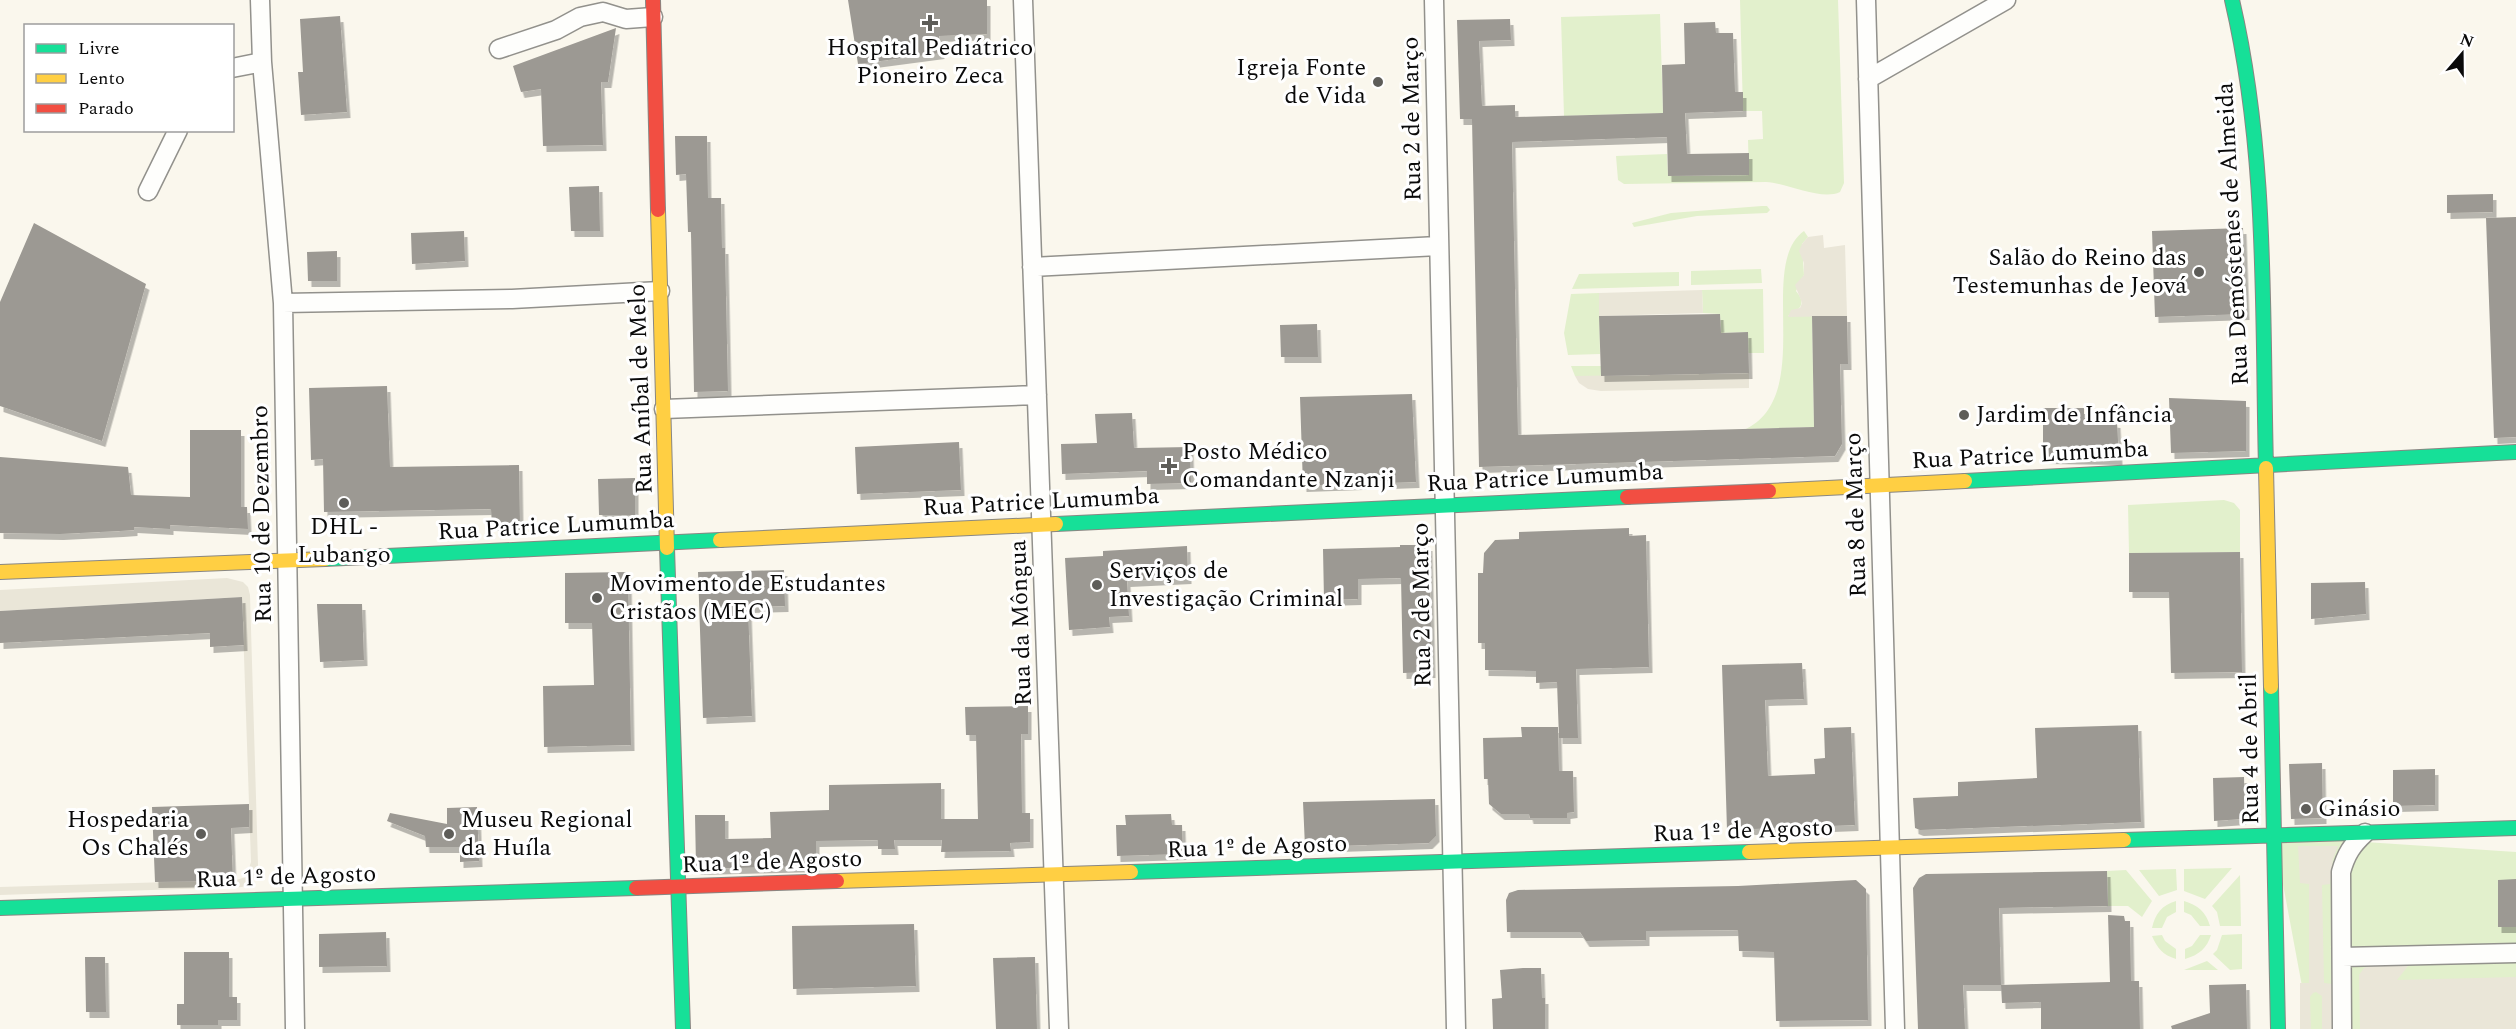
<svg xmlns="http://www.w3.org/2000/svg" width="2516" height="1029" viewBox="0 0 2516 1029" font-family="Spectral,serif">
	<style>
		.green { fill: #e2f0cc }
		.plaza { fill: #eae6d8 }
		.building { fill: #9c9993; filter: url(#shadow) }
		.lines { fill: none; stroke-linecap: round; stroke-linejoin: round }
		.street-casing { stroke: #92918c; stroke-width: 21 }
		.fast-casing { stroke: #898783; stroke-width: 16 }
		.slow-casing { stroke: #898783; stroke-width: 16 }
		.jam-casing { stroke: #898783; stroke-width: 16 }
		.street { stroke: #fefefc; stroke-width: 18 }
		.fast { stroke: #16e098; stroke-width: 14 }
		.slow { stroke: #ffcf43; stroke-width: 14 }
		.jam { stroke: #f24e42; stroke-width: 14 }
		.poi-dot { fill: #5e5d59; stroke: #fff; stroke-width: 2 }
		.labels { text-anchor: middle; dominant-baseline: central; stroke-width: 6; stroke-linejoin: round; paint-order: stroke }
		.poi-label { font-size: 24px; fill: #0a0a0a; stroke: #fff; text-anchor: start }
		.street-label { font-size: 24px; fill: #0a0a0a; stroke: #fff }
	</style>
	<defs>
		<filter id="shadow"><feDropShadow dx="3.5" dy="6" stdDeviation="0" flood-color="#0004"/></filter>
	</defs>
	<rect width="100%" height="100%" fill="#faf7ed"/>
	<path class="green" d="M1740 0H1838L1844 183 1840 192C1821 201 1788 183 1766 182L1624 184 1618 180 1616 156 1667 154 1668 176 1749 175 1748 140 1763 139 1762 111H1743Z
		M1660 14 1663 113 1564 116 1561 17Z
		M1762 206H1767L1770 210 1767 213 1697 216 1640 226 1634 227 1632 223 1671 213Z
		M1804 231 1808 237 1802 244 1804 275 1796 291C1807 304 1800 309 1788 316H1812L1814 427 1746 429C1816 394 1756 265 1804 231Z
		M1761 269 1762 283 1691 285V271Z
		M1679 272V286L1572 289 1579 274Z
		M1763 289 1764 353H1748V332L1721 333 1720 314 1703 313 1702 290Z
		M1599 293 1600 354 1568 355 1564 333 1571 294Z
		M1571 366H1601V376H1575Z
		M2224 500 2234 503 2240 510V552L2129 553 2128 505Z
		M2274 836 2516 852V1029H2310Z
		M2232 868 2205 899 2184 891V869Z
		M2176 869 2177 890 2159 896 2139 870Z
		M2126 870 2152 901 2142 917 2128 906H2108L2107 871Z
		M2240 875 2241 926H2220L2217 912 2212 906Z
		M2176 901V912L2167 917 2162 928H2152C2155 914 2162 905 2176 901Z
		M2184 901C2198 905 2206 912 2210 926H2200L2191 915 2184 912Z
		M2242 934V969L2230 970 2213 954 2217 950 2222 935Z
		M2162 935 2165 941 2176 949V959C2163 955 2157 948 2152 936Z
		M2200 935H2211C2207 948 2199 955 2185 959V949L2192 946Z
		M2207 961 2218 970H2184Z"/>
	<path class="plaza" d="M1823 235 1824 248 1845 245 1847 316 1788 317 1791 310 1800 308 1802 303 1795 285 1804 275V263L1799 251 1802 244 1808 237Z
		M1702 290 1703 313 1599 316V293Z
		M1749 373V388L1601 391 1588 389 1579 383 1575 376Z
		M227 578 243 582 248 587 250 595 258 865 253 882 242 887 0 895V887L236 880 246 877 251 862 242 597 0 611V590Z
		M2298 846H2338L2333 859 2330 884 2322 885 2324 983 2332 984V1029H2322V996L2316 992 2313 993 2310 997 2311 1029H2300V983H2309V884L2300 883Z
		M2411 962 2397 980 2516 977V1029H2360L2359 975 2364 968 2373 964Z"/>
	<path class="building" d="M848 0H987V34L939 36 941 53 858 64Z
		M340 16 347 112 301 115 298 72H303L300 19Z
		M1510 19 1511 40 1479 41 1482 106 1515 105V117L1663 113 1662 65 1685 64 1684 23 1715 22 1716 33H1733L1735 92H1743V111L1685 113 1687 154 1749 153V175L1668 176 1667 137 1512 142 1518 435 1814 427 1812 316H1847L1848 364H1840L1842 444 1835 456 1479 467 1472 119H1460L1457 20Z
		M616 28 608 82H601L603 145 543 146 541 89 521 92 513 66Z
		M675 136H707L708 198H721L722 248H725L728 391 694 392 691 232H688L686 174 676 175Z
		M599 186 600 231H571L569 187Z
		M2493 194V212L2447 213V195Z
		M2516 217V437L2494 438 2486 218Z
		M34 223 146 284 102 441 0 406V302Z
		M2243 228 2246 314 2155 317 2152 231Z
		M464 231 465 261 412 264 411 233Z
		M337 251V281H308L307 252Z
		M1720 314 1721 333 1748 332 1749 373 1601 376 1599 316Z
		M1317 324 1318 357H1281L1280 325Z
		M387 386 390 467 519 465 520 524 492 525 491 509 324 512 323 459 311 460 309 388Z
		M1412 394 1416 482 1303 486 1300 397Z
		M2169 398 2246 401V451L2171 453Z
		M2043 408H2084V418L2117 422 2119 459 2043 458Z
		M1132 413 1134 448 1190 447 1191 483 1147 484V471L1062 474 1061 444 1097 443 1095 414Z
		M190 430H241V507H247L248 529 170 525V529L134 527V530L120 531 60 534 0 533V457L128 467 131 495 190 497Z
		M959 442 961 490 857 494 855 447Z
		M635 478V515H599L598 479Z
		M1629 528V536L1646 535 1649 667 1576 669 1578 738H1559L1557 682 1536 683V671L1485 670V643H1478V573H1483L1484 553 1495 540 1519 539V532Z
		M1400 545H1429L1432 672 1403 673 1401 578 1358 579V599L1324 600 1323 549 1400 547Z
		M1187 546 1188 578 1127 581 1129 616 1109 617 1110 627 1069 630 1065 558 1103 556V551Z
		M2240 552 2242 672 2171 673 2169 592H2129V553Z
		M784 570 785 606 748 607 752 716 703 718 698 572Z
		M628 572 631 745 544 747 543 686 594 685 592 623H565V573Z
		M2365 582 2366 614 2311 619V583Z
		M242 597 244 645 210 647V633L0 643V611Z
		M317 604H362L364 660 320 662Z
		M1802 663 1804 699 1765 700 1768 776 1815 774 1814 759 1825 758 1824 728 1851 727 1855 825 1727 830 1722 665Z
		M1028 706V734H1021L1022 813H1030V842L1010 843 1011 851 941 852 942 840H894L895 849H878V840L816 841V866L698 869 696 866 695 815H725V839L771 838 770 812 829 810V785L941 783V819H978L976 735H966L965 707Z
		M2138 725 2141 822 1920 830 1915 828 1913 798 1958 796V782L2037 778 2035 728Z
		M1521 727H1558L1559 771H1573L1574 812 1567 813V818H1530L1529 814H1501L1489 804 1488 779H1484L1483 738 1522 737Z
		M2322 763 2323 818 2291 819 2289 764Z
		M2435 769V805L2393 806V770Z
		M2244 777 2245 814 2242 819 2214 821 2213 778Z
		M1435 799 1436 836 1429 843 1305 847 1303 802Z
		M249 804V827L231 828 233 881 155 882 152 807Z
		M477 807 479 861 460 862V847H426L425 836 387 821 390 813 447 824V808Z
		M1171 814 1172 825H1182L1183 854 1117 856 1116 825H1126L1125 815Z
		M2107 871 2108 906 1999 908 2001 985H1963L1965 1029H1918L1913 888 1919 878 1926 874Z
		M2516 879V927H2498V880Z
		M1856 880 1866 889 1868 1020 1776 1021 1774 952 1739 951 1738 930 1646 931V940L1586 941 1580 932H1507L1506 900 1509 893 1518 890 1738 886Z
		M2108 915 2124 916 2125 921H2130L2131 981H2139L2140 1029H2041V1002L2002 1003 2001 985 2110 982Z
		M914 924 916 986 793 989 792 926Z
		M386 932 387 966 319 967V934Z
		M184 952H229V997H237V1020H218V1025H177V1004H184Z
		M85 957H105L106 1012H86Z
		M1035 957 1037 1029H996L993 958Z
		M1523 968H1541L1542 998H1545V1029H1493L1492 999 1502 998 1500 970Z
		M2246 984 2247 1029H2172L2171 1026 2210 1013 2209 985Z"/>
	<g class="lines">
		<defs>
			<path id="street" d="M260 0 262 62 283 303 295 1029
				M1023 0 1059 1029
				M1434 0 1456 1029
				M1866 0 1895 1029
				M499 49 556 30 580 17 603 12 626 19 653 17
				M232 68 262 62
				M1868 79 2006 0
				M148 191 178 130
				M1032 267 1438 246
				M283 303 512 299 660 291
				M664 409 1037 395
				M2342 957 2516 953
				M2342 1029 2341 872C2346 854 2352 845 2365 833"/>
			<path id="fast" d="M2232 0C2268 154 2262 311 2266 468
				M1965 481 2516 452
				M1056 524 1627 497
				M667 548 683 1029
				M325 559 720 540
				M2271 687 2274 836
				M2274 836 2278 1029
				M2124 840 2516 828
				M1131 872 1749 852
				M0 908 636 888"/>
			<path id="slow" d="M658 210 667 548
				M2266 468 2271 687
				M1769 491 1965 481
				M720 540 1056 524
				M0 572 325 559
				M1749 852 2124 840
				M837 881 1131 872"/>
			<path id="jam" d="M653 0 658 210
				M1627 497 1769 491
				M636 888 837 881"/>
		</defs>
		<use href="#street" class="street-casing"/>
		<use href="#fast" class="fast-casing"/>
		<use href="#slow" class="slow-casing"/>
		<use href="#jam" class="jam-casing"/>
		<use href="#street" class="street"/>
		<use href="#fast" class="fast"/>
		<use href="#slow" class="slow"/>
		<use href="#jam" class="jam"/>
	</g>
	<g class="poi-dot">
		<path d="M927 14h6v6h6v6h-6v6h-6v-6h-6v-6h6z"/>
		<circle cx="1378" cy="82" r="6"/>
		<circle cx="2199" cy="272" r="6"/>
		<circle cx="1964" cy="415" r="6"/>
		<path d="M1166 457h6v6h6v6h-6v6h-6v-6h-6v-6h6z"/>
		<circle cx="344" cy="503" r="6"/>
		<circle cx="1097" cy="585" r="6"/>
		<circle cx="597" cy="598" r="6"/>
		<circle cx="2306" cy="809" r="6"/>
		<circle cx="201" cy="834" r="6"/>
		<circle cx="449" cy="834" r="6"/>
	</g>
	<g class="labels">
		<g class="poi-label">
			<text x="930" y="48" text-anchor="middle">Hospital Pediátrico<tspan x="930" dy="28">Pioneiro Zeca</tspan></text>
			<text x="1366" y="68" text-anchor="end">Igreja Fonte<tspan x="1366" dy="28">de Vida</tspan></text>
			<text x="2187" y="258" text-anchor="end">Salão do Reino das<tspan x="2187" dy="28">Testemunhas de Jeová</tspan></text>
			<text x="1976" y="415">Jardim de Infância</text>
			<text x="1182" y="452">Posto Médico<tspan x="1182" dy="28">Comandante Nzanji</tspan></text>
			<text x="344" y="527" text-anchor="middle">DHL -<tspan x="344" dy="28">Lubango</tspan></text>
			<text x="1109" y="571">Serviços de<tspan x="1109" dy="28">Investigação Criminal</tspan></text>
			<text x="609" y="584">Movimento de Estudantes<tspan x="609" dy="28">Cristãos (MEC)</tspan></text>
			<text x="2318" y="809">Ginásio</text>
			<text x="189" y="820" text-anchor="end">Hospedaria<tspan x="189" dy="28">Os Chalés</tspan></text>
			<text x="461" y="820">Museu Regional<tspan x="461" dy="28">da Huíla</tspan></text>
		</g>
		<g class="street-label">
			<text transform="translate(1412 119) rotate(-91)">Rua 2 de Março</text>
			<text transform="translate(2233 234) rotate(-93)">Rua Demóstenes de Almeida</text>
			<text transform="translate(641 389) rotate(-92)">Rua Aníbal de Melo</text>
			<text transform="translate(2030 455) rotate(-3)">Rua Patrice Lumumba</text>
			<text transform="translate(1545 478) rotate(-3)">Rua Patrice Lumumba</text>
			<text transform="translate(1041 502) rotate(-3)">Rua Patrice Lumumba</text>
			<text transform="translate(262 514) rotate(-91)">Rua 10 de Dezembro</text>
			<text transform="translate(1856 515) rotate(-92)">Rua 8 de Março</text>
			<text transform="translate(556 526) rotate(-3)">Rua Patrice Lumumba</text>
			<text transform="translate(1422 605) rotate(-91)">Rua 2 de Março</text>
			<text transform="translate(1021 623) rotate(-92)">Rua da Môngua</text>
			<text transform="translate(2250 749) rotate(-91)">Rua 4 de Abril</text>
			<text transform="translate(1743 831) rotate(-2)">Rua 1º de Agosto</text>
			<text transform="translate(1257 847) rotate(-2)">Rua 1º de Agosto</text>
			<text transform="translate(772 862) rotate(-2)">Rua 1º de Agosto</text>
			<text transform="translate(286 877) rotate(-2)">Rua 1º de Agosto</text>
		</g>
	</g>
	<rect x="24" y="24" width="210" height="108" fill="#ffffff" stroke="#9d9d9d" stroke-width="1.5"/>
	<rect x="36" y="44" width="30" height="9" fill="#16e098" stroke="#9d9d9d" stroke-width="1.5"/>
	<text x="78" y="54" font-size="18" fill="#0a0a0a">Livre</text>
	<rect x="36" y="74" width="30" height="9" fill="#ffcf43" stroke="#9d9d9d" stroke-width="1.5"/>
	<text x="78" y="84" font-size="18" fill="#0a0a0a">Lento</text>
	<rect x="36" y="104" width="30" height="9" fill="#f24e42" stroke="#9d9d9d" stroke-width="1.5"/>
	<text x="78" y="114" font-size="18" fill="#0a0a0a">Parado</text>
	<g transform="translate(2462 54) rotate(20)" stroke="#ffffff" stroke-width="4.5" paint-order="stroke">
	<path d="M0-4.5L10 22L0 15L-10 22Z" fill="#0a0a0a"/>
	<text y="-9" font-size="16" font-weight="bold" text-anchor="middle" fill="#0a0a0a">N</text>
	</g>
</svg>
